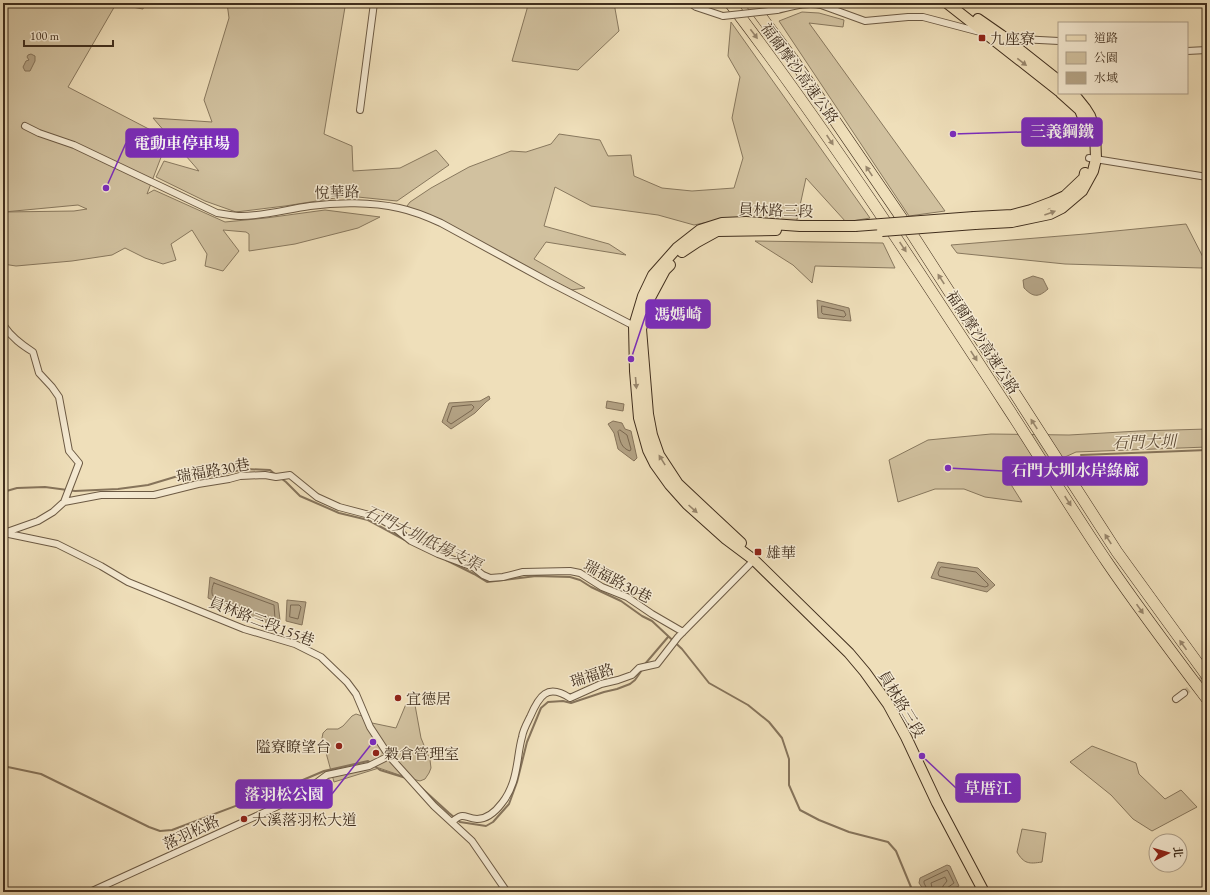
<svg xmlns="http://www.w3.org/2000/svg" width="1210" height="895" viewBox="0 0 1210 895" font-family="'EB Garamond','Noto Serif TC',serif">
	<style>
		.green { fill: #d1c19f; stroke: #88785e; fill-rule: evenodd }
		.water { fill: #b4a385; stroke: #86745b }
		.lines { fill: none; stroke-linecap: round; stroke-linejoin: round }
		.shore { stroke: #7a6851; stroke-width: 1 }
		.stream { stroke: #86745b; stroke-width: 2 }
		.street-tunnel { stroke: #ccbc9b; stroke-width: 6; stroke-dasharray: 6 3; stroke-linecap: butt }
		.street-casing { stroke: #6c5a44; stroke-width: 8 }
		.primary-casing { stroke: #402e1d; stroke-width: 12 }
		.highway-casing { stroke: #402e1d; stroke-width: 12 }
		.street { stroke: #f5ead2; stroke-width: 6 }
		.primary { stroke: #efdfba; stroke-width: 10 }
		.highway { stroke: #efdfba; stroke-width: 11 }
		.street-bridge-casing { stroke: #6c5a44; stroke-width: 8; stroke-linecap: butt }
		.primary-bridge-casing { stroke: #402e1d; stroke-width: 12; stroke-linecap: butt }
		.street-bridge { stroke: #f5ead2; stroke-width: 6 }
		.primary-bridge { stroke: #efdfba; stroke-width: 10 }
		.oneway { fill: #98866c }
		.poi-dot { fill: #8f2418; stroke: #f5ead2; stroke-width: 1.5 }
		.labels { text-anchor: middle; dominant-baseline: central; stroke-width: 3; stroke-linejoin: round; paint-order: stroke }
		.poi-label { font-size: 15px; fill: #402e1d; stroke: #f5ead2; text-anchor: start }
		.street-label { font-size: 15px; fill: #402e1d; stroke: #f5ead2 }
		.water-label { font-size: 16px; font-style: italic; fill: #5d4b37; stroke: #f5ead2 }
		.leader { fill: none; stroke: #7b2cbf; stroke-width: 1.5 }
		.callout-dot { fill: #7b2cbf; stroke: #f5ead2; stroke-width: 1.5 }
		.callout { fill: #7b2cbf; stroke: #7b2cbf; stroke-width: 1.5 }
		.callout-label { font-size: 16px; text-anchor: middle; font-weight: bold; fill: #fff }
	</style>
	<rect width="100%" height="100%" fill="#efdfba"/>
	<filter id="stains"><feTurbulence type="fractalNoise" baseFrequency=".005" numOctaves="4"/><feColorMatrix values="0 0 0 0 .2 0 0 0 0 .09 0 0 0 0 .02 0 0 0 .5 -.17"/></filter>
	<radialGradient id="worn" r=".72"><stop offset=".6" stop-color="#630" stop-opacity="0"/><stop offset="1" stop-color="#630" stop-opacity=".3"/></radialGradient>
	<path class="green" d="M3 3H145L143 9 116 4 68 87 168 139 147 194 154 190 225 222 266 218 325 210 380 217 358 228 295 244 249 251V234L246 232 223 230 239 251 223 271 205 266 207 254 192 230 171 244 176 260 163 264 145 258 125 248 112 255 72 261 16 266 3 264ZM78 205 87 209 74 211 4 212Z
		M227 3H343L345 7 324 134 352 146 353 171 400 168 436 150 449 165 397 201 348 196 285 206 236 212 205 201 156 177 164 161 199 171 153 118 212 122 204 100 229 18Z
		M527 3H614L619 31 578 70 512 61 527 9Z
		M802 12 819 13 844 20 843 27 809 23 945 211 909 216 779 21Z
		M731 22 870 218 846 222 806 178 796 224 713 221 694 225 658 215 591 206 555 187 544 226 609 244 626 255 546 242 534 259 585 288 571 290 407 206 410 202 431 188 469 167 511 151 526 152 551 144 559 134 600 140 608 156 631 155 634 176 662 188 692 191 734 188 743 158 732 118 740 77 728 56Z
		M1186 224 1205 261 1202 268 1065 264 957 253 951 245 1085 234Z
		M755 241 883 243 895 268 815 266 812 283 793 265Z
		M1207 429V447L1076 452 1065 457 1006 459 1005 475 1022 502 985 497 964 489H935L898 502 889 460 928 440 991 434 1069 435 1139 431Z
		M406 704 415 705 421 738 430 760 431 768 429 773 425 779 420 781 405 777 379 768 334 782 322 738 323 733 327 729H338L343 726 352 716 356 714 362 716 372 723 396 728Z
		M1092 746 1136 763 1139 774 1165 799 1181 790 1197 807 1152 831 1133 819 1111 795 1070 762Z
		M1022 829 1046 833 1042 862C1029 864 1024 864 1017 852Z"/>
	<path class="water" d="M31 54 35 56V61L30 71H25L23 67 26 61 29 60 27 57 28 55Z
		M1033 276 1043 279 1048 289C1038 298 1033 297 1024 288L1023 280Z
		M817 300 849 308 851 321 818 318Z
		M489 396 490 399 486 402 475 413 451 429 442 422 449 403 480 401Z
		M607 401 624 404 623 411 606 408Z
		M613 421 622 423 625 429 631 431 637 458 634 461 618 449 614 433 608 424Z
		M938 562 978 568 995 585 987 592 931 578Z
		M210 577 278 603 280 620 275 626 208 598Z
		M287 600 306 602 302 625 286 621Z
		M947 865 950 866 959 886 947 892H925L919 883 920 878Z"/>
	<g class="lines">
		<path class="shore" d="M822 306 844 311 846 315 844 317 823 314 822 313Z
			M472 405 474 407 472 410 451 424 447 421 452 407Z
			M620 430 627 435 631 449 630 451C621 448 620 441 618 432Z
			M942 567 976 572 988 584V586L985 587 939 576 938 573 940 568Z
			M214 583 274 605 275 619 272 620 213 596C211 593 212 586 214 583Z
			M291 605H299L301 607 298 619 290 617Z
			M928 892 927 889 924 883V881L947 870 948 871 954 883 947 888 946 892
			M933 892 931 883 945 877 947 881 943 886 941 892"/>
		<path class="stream" d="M1081 455 1207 450
			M282 479 286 482 300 496 339 513 368 520 405 540
			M3 492 17 488 45 487 75 491 118 489 148 485 188 473 213 476 245 469 270 470 276 475
			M446 560 474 574 487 582 536 576 570 577 580 580 591 587 621 601 642 616 652 621 682 649 709 683 748 705 769 722 782 738 789 759V785L800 810 819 820 849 832 888 842 896 851 913 892
			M645 664 668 637
			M3 766 41 774 149 827 160 831 172 830 291 785 324 771 368 761 380 770 406 778
			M415 782 449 813 460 822 486 826 493 822 509 804 517 782 527 742 541 708 548 702 563 701 571 703 604 692 617 689 630 684 635 680 642 670"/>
		<path class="street-tunnel" d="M1184 693 1207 675"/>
		<defs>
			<path id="street" d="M690 3 696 7 723 16
				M777 10C791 7 805 2 821 5L865 21 908 17H923L980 32
				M1005 36 1020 39 1059 41
				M1187 51 1207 50
				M360 110 374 3
				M25 126 39 133 74 145 217 213C225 214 233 216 241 216 264 216 288 209 310 206 338 202 372 202 399 208 413 211 428 217 441 223L549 282 636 327
				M1089 158 1207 177
				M64 502 101 495H154L198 484 229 479 240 476 265 475 276 477 290 475 317 497 339 507 377 517 392 526 411 541 438 554 473 567 483 575 490 578 503 577 523 572 570 571 580 573 602 587 627 597 652 614 683 632
				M4 533 57 544 101 566 128 582 244 629 295 644 321 657 347 682 356 694 370 727 389 756 434 806 472 841 507 892
				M4 533 38 521 53 512 64 502 79 463 69 451 59 397 52 387 39 373 33 352C22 345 12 338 4 326
				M1176 699 1184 693
				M452 822C464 811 464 818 477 819 487 819 496 811 502 803 506 798 511 788 513 782 518 767 518 751 522 737 523 730 527 723 530 717 539 696 547 683 570 698L601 684 618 680 632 675 639 668 657 664 678 637 754 560
				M90 892 274 808 300 795 327 775 369 766 389 756"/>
			<path id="primary" d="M947 3 1059 91
				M978 19 1001 35 1059 81
				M1061 93 1080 110 1088 130 1089 138
				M974 217 1012 215 1031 210 1052 202 1065 196 1084 178 1085 173
				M975 224 1012 222 1050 214 1062 208 1082 191 1093 171 1096 159 1095 130 1090 116 1085 108 1073 93
				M855 226H800L746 222 722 223 700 230 677 248 653 275 643 296 634 326 635 371 639 418 648 450 655 464 670 485 687 504 726 539 754 560 849 653 865 672 888 704 906 737 937 803 984 892
				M682 252 697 242 717 231 776 230
				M670 265 665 270 650 298 641 329 648 414 652 435 659 455 678 484 741 543"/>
			<path id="highway" d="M730 3C832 137 924 279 1015 419 1046 467 1075 515 1107 562 1139 609 1173 654 1207 699
				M751 3 792 58 903 220 1117 552 1207 676"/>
		</defs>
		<use href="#street" class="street-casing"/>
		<use href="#primary" class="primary-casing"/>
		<use href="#highway" class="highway-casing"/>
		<use href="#street" class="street"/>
		<use href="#primary" class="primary"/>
		<use href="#highway" class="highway"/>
		<defs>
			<path id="street-bridge" d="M723 16 777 10"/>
			<path id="primary-bridge" d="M855 226 974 217
				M882 231 975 224"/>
		</defs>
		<use href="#street-bridge" class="street-bridge-casing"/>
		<use href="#primary-bridge" class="primary-bridge-casing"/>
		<use href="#street-bridge" class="street-bridge"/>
		<use href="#primary-bridge" class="primary-bridge"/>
	</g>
	<defs><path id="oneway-solid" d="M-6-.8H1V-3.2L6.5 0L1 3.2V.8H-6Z"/></defs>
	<g class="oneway">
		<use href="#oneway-solid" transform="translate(754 34) rotate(53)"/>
		<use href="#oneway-solid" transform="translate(1022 62) rotate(38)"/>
		<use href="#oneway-solid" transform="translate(830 140) rotate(56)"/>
		<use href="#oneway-solid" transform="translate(869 171) rotate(-124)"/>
		<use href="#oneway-solid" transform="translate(1050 213) rotate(-20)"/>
		<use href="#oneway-solid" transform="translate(903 247) rotate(56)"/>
		<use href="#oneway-solid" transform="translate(941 279) rotate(-123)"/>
		<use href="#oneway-solid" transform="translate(974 356) rotate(57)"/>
		<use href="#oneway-solid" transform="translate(636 383) rotate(85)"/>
		<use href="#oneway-solid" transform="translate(1034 424) rotate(-123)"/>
		<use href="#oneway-solid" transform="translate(662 460) rotate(-122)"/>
		<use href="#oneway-solid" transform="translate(1068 501) rotate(57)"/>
		<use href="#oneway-solid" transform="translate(693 509) rotate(42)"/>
		<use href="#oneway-solid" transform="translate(1108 539) rotate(-123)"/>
		<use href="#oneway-solid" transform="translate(1140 609) rotate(55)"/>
		<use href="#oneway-solid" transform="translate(1183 645) rotate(-126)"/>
	</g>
	<g class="poi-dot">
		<rect x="978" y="34" width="8" height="8" rx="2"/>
		<rect x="754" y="548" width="8" height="8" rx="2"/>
		<circle cx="398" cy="698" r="4"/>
		<circle cx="339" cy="746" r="4"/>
		<circle cx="376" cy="753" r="4"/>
		<circle cx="244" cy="819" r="4"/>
	</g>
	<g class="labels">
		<g class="poi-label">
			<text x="990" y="38">九座寮</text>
			<text x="766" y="552">雄華</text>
			<text x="406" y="698">宜德居</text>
			<text x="331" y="746" text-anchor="end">隘寮瞭望台</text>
			<text x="384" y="753">穀倉管理室</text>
			<text x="252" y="819">大溪落羽松大道</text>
		</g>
		<g class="street-label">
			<text transform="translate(800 73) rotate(54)">福爾摩沙高速公路</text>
			<text transform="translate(337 192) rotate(-2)">悅華路</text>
			<text transform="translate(776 210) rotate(2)">員林路三段</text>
			<text transform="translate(983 342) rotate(57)">福爾摩沙高速公路</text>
			<text transform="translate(213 470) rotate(-10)">瑞福路30巷</text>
			<text transform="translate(618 581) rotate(28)">瑞福路30巷</text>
			<text transform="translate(262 621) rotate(21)">員林路三段155巷</text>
			<text transform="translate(592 675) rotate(-18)">瑞福路</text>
			<text transform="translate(902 704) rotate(59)">員林路三段</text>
			<text transform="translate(191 832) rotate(-25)">落羽松路</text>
		</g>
		<g class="water-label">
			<text transform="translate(1144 442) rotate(-2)">石門大圳</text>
			<text transform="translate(423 538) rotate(26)">石門大圳低揚支渠</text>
		</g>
	</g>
	<path class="leader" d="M953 134L1022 132M106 188L126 143M631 359L646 314M948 468L1003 471M922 756L956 788M373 742L332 794"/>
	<g class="callout-dot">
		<circle cx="953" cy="134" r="4"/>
		<circle cx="106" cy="188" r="4"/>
		<circle cx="631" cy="359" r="4"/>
		<circle cx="948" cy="468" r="4"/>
		<circle cx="922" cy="756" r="4"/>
		<circle cx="373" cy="742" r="4"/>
	</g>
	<g class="callout">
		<rect x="1022" y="118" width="80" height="28" rx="4"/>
		<rect x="126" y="129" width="112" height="28" rx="4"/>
		<rect x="646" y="300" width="64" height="28" rx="4"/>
		<rect x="1003" y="457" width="144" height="28" rx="4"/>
		<rect x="956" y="774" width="64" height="28" rx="4"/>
		<rect x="236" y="780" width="96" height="28" rx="4"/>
	</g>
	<g class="callout-label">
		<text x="1062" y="137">三義鋼鐵</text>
		<text x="182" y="149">電動車停車場</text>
		<text x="678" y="320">馮媽崎</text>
		<text x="1075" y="476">石門大圳水岸綠廊</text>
		<text x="988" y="794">草厝江</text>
		<text x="284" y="800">落羽松公園</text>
	</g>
	<rect width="1210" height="895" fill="none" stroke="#efdfba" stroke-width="16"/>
	<rect x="4" y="4" width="1202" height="887" fill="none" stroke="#402e1d" stroke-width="2"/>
	<rect x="8" y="8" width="1194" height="879" fill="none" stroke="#402e1d"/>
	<rect x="1058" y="22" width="130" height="72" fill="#f5ead2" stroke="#ad9f8a"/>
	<rect x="1066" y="35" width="20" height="6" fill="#efdfba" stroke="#ad9f8a"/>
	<text x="1094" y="42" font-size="12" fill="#402e1d">道路</text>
	<rect x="1066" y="52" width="20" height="12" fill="#d1c19f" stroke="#ad9f8a"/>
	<text x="1094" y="62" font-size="12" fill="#402e1d">公園</text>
	<rect x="1066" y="72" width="20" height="12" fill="#b4a385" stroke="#ad9f8a"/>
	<text x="1094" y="82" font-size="12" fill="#402e1d">水域</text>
	<g transform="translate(1168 853) rotate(84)"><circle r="19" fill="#f5ead2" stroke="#ad9f8a"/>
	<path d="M0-3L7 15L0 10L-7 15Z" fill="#8f2418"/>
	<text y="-6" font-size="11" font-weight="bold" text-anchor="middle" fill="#402e1d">北</text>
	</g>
	<path d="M24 40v6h89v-6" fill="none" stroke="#402e1d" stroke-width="2"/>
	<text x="30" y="40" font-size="12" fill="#402e1d" stroke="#f5ead2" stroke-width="3" paint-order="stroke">100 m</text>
	<rect width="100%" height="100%" filter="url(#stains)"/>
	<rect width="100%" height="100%" fill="url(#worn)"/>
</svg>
